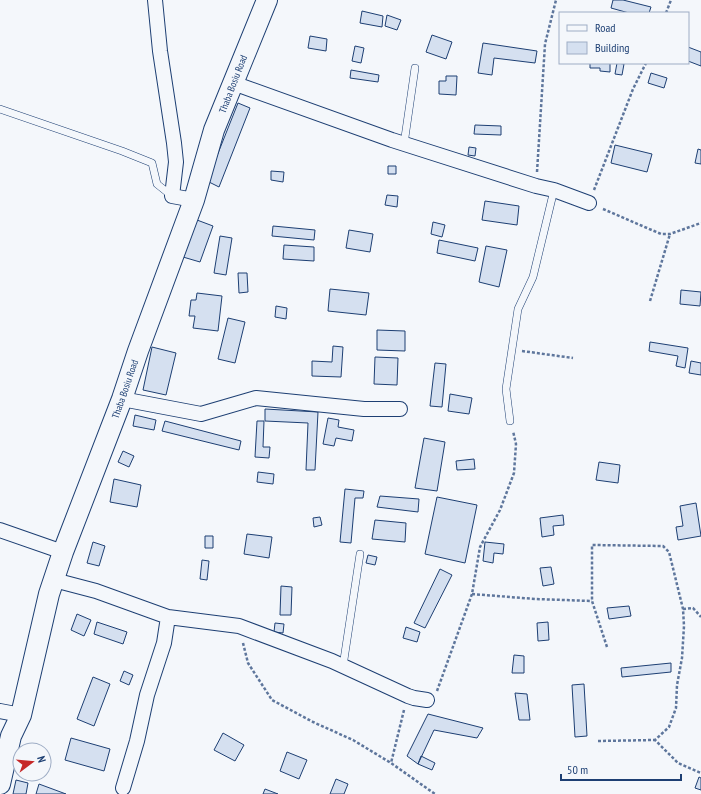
<svg xmlns="http://www.w3.org/2000/svg" width="701" height="794" viewBox="0 0 701 794" font-family="'PT Sans Narrow',sans-serif">
	<style>
		.building { fill: #d5e0f0; stroke: #1d3f73 }
		.lines { fill: none; stroke-linecap: round; stroke-linejoin: round }
		.lane-casing { stroke: #1d3f73; stroke-width: 8 }
		.street-casing { stroke: #1d3f73; stroke-width: 16 }
		.secondary-casing { stroke: #1d3f73; stroke-width: 22 }
		.path { stroke: #5e769c; stroke-width: 2.5; stroke-dasharray: 3 2; stroke-linecap: butt }
		.lane { stroke: #f4f7fb; stroke-width: 7 }
		.street { stroke: #f4f7fb; stroke-width: 14 }
		.secondary { stroke: #f4f7fb; stroke-width: 20 }
		.labels { text-anchor: middle; dominant-baseline: central; stroke-width: 3; stroke-linejoin: round; paint-order: stroke }
		.street-label { font-size: 10px; fill: #1d3f73; stroke: #f4f7fb }
	</style>
	<rect width="100%" height="100%" fill="#f4f7fb"/>
	<path class="building" d="M613 0H623L651 7 649 13H629L611 8Z
		M362 11 383 16 382 27 360 23Z
		M387 15 401 20 397 30 385 26Z
		M432 35 452 42 446 59 426 52Z
		M310 36 327 39 326 51 308 48Z
		M483 43 537 51 535 63 494 58 492 75 478 73Z
		M355 46 364 48 361 63 352 61Z
		M688 47 701 52V66L688 61Z
		M590 63H610V72L600 71V68H590Z
		M617 63 624 64 622 75 615 74Z
		M351 70 379 75 378 82 350 78Z
		M651 73 667 78 664 88 648 83Z
		M446 76H457L456 95 439 94V81H446Z
		M238 103 250 108 219 187 207 181Z
		M475 125 501 126V135L474 134Z
		M615 145 652 154 647 172 611 163Z
		M469 147 476 148 475 156 468 155Z
		M698 149 701 150V164L695 163Z
		M388 166H396V174H388Z
		M271 171 284 172 283 182 271 180Z
		M387 195 398 196 397 207 385 205Z
		M485 201 519 206 517 225 482 220Z
		M197 220 213 226 200 262 183 257Z
		M433 222 445 225 442 237 431 234Z
		M273 226 315 230 314 240 272 236Z
		M349 230 373 234 370 252 346 248Z
		M220 236 232 238 226 275 214 273Z
		M439 240 478 248 475 261 437 253Z
		M284 245 314 247V261L283 259Z
		M486 246 507 250 499 287 479 282Z
		M238 273H247L248 292 239 293Z
		M330 289 369 293 366 315 328 311Z
		M681 290 701 292 700 306 680 304Z
		M197 293 222 296 218 331 193 328 195 316H189L191 300H196Z
		M276 306 287 308 286 319 275 317Z
		M228 318 245 322 235 363 218 359Z
		M377 330 405 331V351L377 350Z
		M650 342 688 348 685 368 676 366 678 356 649 351Z
		M333 346 343 347 341 377 312 376V361L332 362Z
		M152 347 176 353 166 395 143 390Z
		M375 357 398 358 397 385 374 384Z
		M691 361 701 363V375L689 373Z
		M435 363 446 364 442 407 430 406Z
		M450 394 472 398 469 414 448 411Z
		M265 409 318 412 315 470H306L308 423 265 421Z
		M135 415 156 420 154 430 133 426Z
		M328 418 339 420 338 427 354 430 352 441 336 438 334 446 323 444Z
		M165 421 241 441 239 450 162 431Z
		M257 421H264L263 447H270L269 458 255 457Z
		M424 438 445 442 437 491 415 488Z
		M123 451 134 456 129 467 118 462Z
		M474 459 475 469 457 470 456 461Z
		M599 462 620 465 618 483 596 480Z
		M258 472 274 474 273 484 257 482Z
		M114 479 141 485 137 507 110 502Z
		M345 489 364 491 363 498H355L351 543 340 542Z
		M380 496 419 499 418 512 377 507Z
		M437 497 477 505 465 563 425 554Z
		M696 503 701 536 678 540 676 527 683 526 680 506Z
		M563 515 564 525 553 526 554 535 542 537 540 518Z
		M320 517 322 525 314 527 313 518Z
		M375 520 406 523 405 542 372 539Z
		M247 534 272 537 269 558 244 554Z
		M205 536H213V548H205Z
		M93 542 105 546 99 566 87 563Z
		M485 542 504 544 503 554 494 553 493 563 483 561Z
		M368 555 377 557 375 565 366 563Z
		M202 560 209 561 207 580 200 579Z
		M551 567 554 584 543 586 540 568Z
		M440 569 452 575 425 628 414 623Z
		M281 586 292 587 291 615H280Z
		M629 606 631 616 609 619 607 608Z
		M77 614 91 620 84 636 71 630Z
		M97 622 127 632 123 644 94 634Z
		M548 622 549 640 538 641 537 623Z
		M275 623 284 624 283 633 274 632Z
		M406 627 420 632 417 642 403 638Z
		M514 655 524 656V673H512Z
		M671 663V672L622 677 621 668Z
		M124 671 133 675 129 685 120 681Z
		M93 677 110 684 94 726 77 719Z
		M584 684 587 736 575 737 572 685Z
		M515 693 527 694 530 720H519Z
		M428 714 483 728 477 738 434 730 418 764 407 756Z
		M223 733 244 745 235 761 214 750Z
		M71 738 110 749 104 771 65 760Z
		M287 752 307 760 299 779 280 771Z
		M421 756 435 763 432 770 418 764Z
		M699 777 701 778V790L695 788Z
		M336 779 348 784 344 794H330Z
		M16 780 28 783 26 794H13Z
		M39 784 66 794H36Z
		M265 789 278 794H263Z"/>
	<g class="lines">
		<defs>
			<path id="lane" d="M0 109 122 151 152 163 157 184 172 196
				M404 144 415 68
				M510 421 506 389 518 309 533 277 554 190
				M343 666 360 554"/>
			<path id="street" d="M155 0 160 51 174 143 176 162 172 196 194 200
				M233 83 392 140 536 186 554 190 589 203
				M122 399 201 414 256 398 364 409H400
				M0 530 63 552
				M54 580 96 591 168 617 239 626 332 661 408 696 414 698 427 700
				M0 711 21 715
				M123 788 137 741 147 695 164 643 168 617"/>
			<path id="secondary" d="M0 784 11 736 21 715 49 594 63 552 122 399 138 351 194 200 214 130 267 0"/>
		</defs>
		<use href="#lane" class="lane-casing"/>
		<use href="#street" class="street-casing"/>
		<use href="#secondary" class="secondary-casing"/>
		<path class="path" d="M666 13 671 0
			M537 172 545 44 556 0
			M594 190 633 89 646 63
			M603 209 661 234H670L701 223
			M650 301 670 234
			M522 351 573 358
			M472 594 535 599 592 601
			M683 609 693 608 701 617
			M243 643 248 663 272 700 313 722 353 740 391 763
			M607 647 592 601V545L663 546 669 552 671 560 683 609 684 626 682 658 677 685 676 708 669 727 655 740 678 763 701 773
			M437 691 472 594 480 547 500 510 514 473 516 444 513 431
			M404 710 391 763 435 794
			M598 741 655 740"/>
		<use href="#lane" class="lane"/>
		<use href="#street" class="street"/>
		<use href="#secondary" class="secondary"/>
	</g>
	<g class="labels">
		<g class="street-label">
			<text transform="translate(233 84) rotate(-69)">Thaba Bosiu Road</text>
			<text transform="translate(125 389) rotate(-71)">Thaba Bosiu Road</text>
		</g>
	</g>
	<rect x="559" y="12" width="130" height="52" fill="#f4f7fb" stroke="#9eadc5"/>
	<rect x="567" y="25" width="20" height="6" fill="#f4f7fb" stroke="#9eadc5"/>
	<text x="595" y="32" font-size="12" fill="#1d3f73">Road</text>
	<rect x="567" y="42" width="20" height="12" fill="#d5e0f0" stroke="#9eadc5"/>
	<text x="595" y="52" font-size="12" fill="#1d3f73">Building</text>
	<g transform="translate(32 762) rotate(74)"><circle r="19" fill="#f4f7fb" stroke="#9eadc5"/>
	<path d="M0-3L7 15L0 10L-7 15Z" fill="#c62828"/>
	<text y="-6" font-size="11" font-weight="bold" text-anchor="middle" fill="#1d3f73">N</text>
	</g>
	<path d="M561 774v6h120v-6" fill="none" stroke="#1d3f73" stroke-width="2"/>
	<text x="567" y="774" font-size="12" fill="#1d3f73" stroke="#f4f7fb" stroke-width="3" paint-order="stroke">50 m</text>
</svg>
